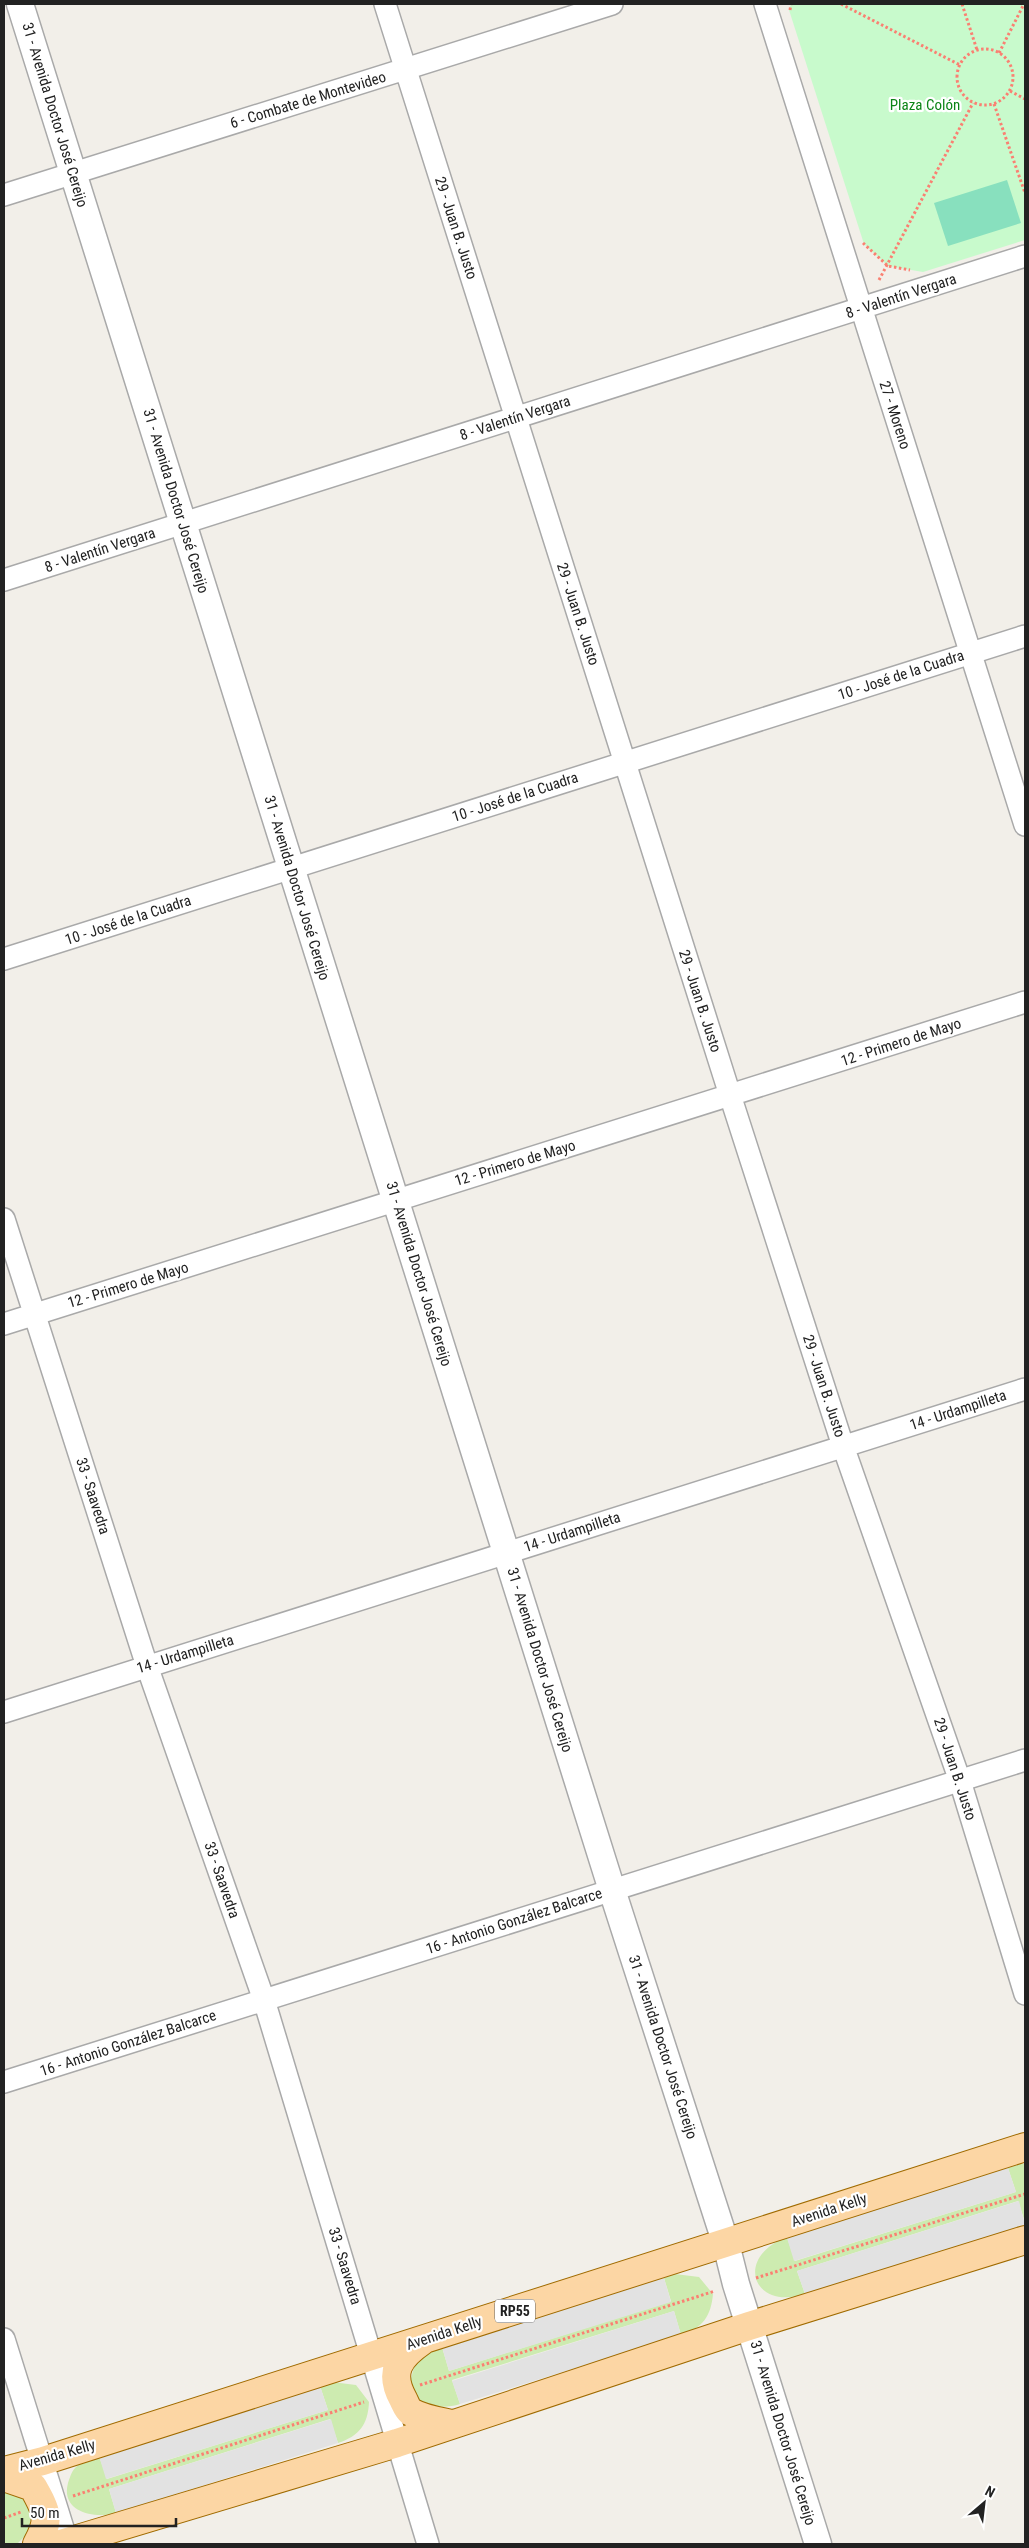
<svg xmlns="http://www.w3.org/2000/svg" width="1029" height="2548" viewBox="0 0 1029 2548" font-family="'Roboto Condensed',sans-serif">
	<style>
		.grass { fill: #cdebb0 }
		.park { fill: #c8facc }
		.pitch { fill: #88e0be }
		.parking { fill: #e2e2e2 }
		.lines { fill: none; stroke-linecap: round; stroke-linejoin: round }
		.minor-casing { stroke: #a9a9a9; stroke-width: 24 }
		.tertiary-casing { stroke: #a9a9a9; stroke-width: 29 }
		.primary-casing { stroke: #a06b00; stroke-width: 30 }
		.path { stroke: #fa8072; stroke-width: 3; stroke-dasharray: 2.5 2.5; stroke-linecap: butt }
		.minor { stroke: #fff; stroke-width: 21 }
		.tertiary { stroke: #fff; stroke-width: 26 }
		.primary { stroke: #fcd6a4; stroke-width: 28 }
		.labels { text-anchor: middle; dominant-baseline: central; stroke-width: 4.5; stroke-linejoin: round; paint-order: stroke }
		.shield { fill: #fff; stroke: #646464; stroke-width: 1 }
		.shield-label { font-size: 14px; font-weight: bold; fill: #222 }
		.street-label { font-size: 15px; fill: #222; stroke: #fff }
		.park-label { font-size: 15px; fill: #0c8416; stroke: #fff }
	</style>
	<rect width="100%" height="100%" fill="#f2efe9"/>
	<path class="grass" d="M1020 2164H1025V2222L1018 2201 797 2271 805 2294C752 2311 734 2257 787 2237L795 2261 1016 2192 1008 2168Z
		M675 2274 699 2277 713 2294C711 2316 703 2328 681 2335L674 2311 452 2380 460 2404C439 2411 403 2405 412 2375 413 2369 416 2362 421 2358 426 2352 435 2350 442 2347L449 2371 671 2301 664 2278Z
		M332 2382 356 2385 369 2402C368 2425 359 2436 338 2443L330 2419 109 2489 116 2513C96 2519 60 2513 68 2483 70 2477 72 2470 77 2466 83 2461 91 2458 99 2456L107 2479 328 2410 320 2386Z
		M4 2490C18 2493 25 2497 33 2510L28 2533 17 2544H4Z"/>
	<path class="park" d="M791 4H1025V240L923 272 888 266 864 244 789 10Z"/>
	<path class="pitch" d="M1007 180 1021 223 948 246 934 203Z"/>
	<path class="parking" d="M1008 2168 1016 2192 794 2261 787 2238Z
		M1019 2201 1025 2225 805 2294 797 2271Z
		M664 2278 671 2302 449 2371 442 2347Z
		M674 2311 681 2335 460 2404 452 2381Z
		M320 2386 328 2410 106 2479 99 2456Z
		M331 2419 338 2443 116 2513 109 2489Z"/>
	<g class="lines">
		<defs>
			<path id="minor" d="M385 4 730 1095 843 1446 960 1781 1025 1994
				M765 4 1025 825
				M4 195 612 4
				M4 580 1025 256
				M4 959 1025 636
				M4 1219 147 1666 264 2000 428 2544
				M4 1324 1025 1002
				M4 1712 1025 1389
				M4 2082 1025 1760
				M4 2339 68 2544"/>
			<path id="tertiary" d="M20 4 612 1890 726 2244 736 2284 818 2544"/>
			<path id="primary" d="M422 2341C399 2357 388 2372 403 2399 405 2403 407 2409 411 2412 423 2419 438 2421 452 2424
				M4 2471 43 2461 1025 2147
				M4 2477 33 2487C47 2512 51 2519 37 2544
				M61 2544 397 2443 749 2326 1025 2240"/>
		</defs>
		<use href="#minor" class="minor-casing"/>
		<use href="#tertiary" class="tertiary-casing"/>
		<use href="#primary" class="primary-casing"/>
		<path class="path" d="M841 4 960 65
			M962 4 977 50
			M790 10 791 4
			M957 77a28 28 0 1 1 56 0a28 28 0 1 1-56 0Z
			M999 53 1024 4
			M1010 91 1025 99
			M994 104 1025 193
			M863 243 888 266 910 270
			M879 280 973 103
			M756 2278 1025 2194
			M420 2385 715 2291
			M73 2496 364 2402
			M4 2518 21 2512"/>
		<use href="#minor" class="minor"/>
		<use href="#tertiary" class="tertiary"/>
		<use href="#primary" class="primary"/>
	</g>
	<g class="labels">
		<rect class="shield" x="495" y="2299.5" width="40" height="23" rx="4"/>
		<g class="shield-label">
			<text x="515" y="2311">RP55</text>
		</g>
		<g class="street-label">
			<text transform="translate(308 100) rotate(-17)">6 - Combate de Montevideo</text>
			<text transform="translate(55 115) rotate(73)">31 - Avenida Doctor José Cereijo</text>
			<text transform="translate(456 228) rotate(72)">29 - Juan B. Justo</text>
			<text transform="translate(901 296) rotate(-18)">8 - Valentín Vergara</text>
			<text transform="translate(895 415) rotate(72)">27 - Moreno</text>
			<text transform="translate(515 418) rotate(-18)">8 - Valentín Vergara</text>
			<text transform="translate(176 501) rotate(73)">31 - Avenida Doctor José Cereijo</text>
			<text transform="translate(100 550) rotate(-18)">8 - Valentín Vergara</text>
			<text transform="translate(578 614) rotate(72)">29 - Juan B. Justo</text>
			<text transform="translate(901 675) rotate(-18)">10 - José de la Cuadra</text>
			<text transform="translate(515 797) rotate(-18)">10 - José de la Cuadra</text>
			<text transform="translate(297 888) rotate(73)">31 - Avenida Doctor José Cereijo</text>
			<text transform="translate(128 920) rotate(-18)">10 - José de la Cuadra</text>
			<text transform="translate(700 1001) rotate(72)">29 - Juan B. Justo</text>
			<text transform="translate(901 1042) rotate(-18)">12 - Primero de Mayo</text>
			<text transform="translate(515 1163) rotate(-17)">12 - Primero de Mayo</text>
			<text transform="translate(419 1274) rotate(73)">31 - Avenida Doctor José Cereijo</text>
			<text transform="translate(128 1285) rotate(-17)">12 - Primero de Mayo</text>
			<text transform="translate(824 1386) rotate(72)">29 - Juan B. Justo</text>
			<text transform="translate(958 1410) rotate(-18)">14 - Urdampilleta</text>
			<text transform="translate(93 1496) rotate(72)">33 - Saavedra</text>
			<text transform="translate(572 1532) rotate(-18)">14 - Urdampilleta</text>
			<text transform="translate(185 1654) rotate(-17)">14 - Urdampilleta</text>
			<text transform="translate(540 1660) rotate(73)">31 - Avenida Doctor José Cereijo</text>
			<text transform="translate(955 1769) rotate(72)">29 - Juan B. Justo</text>
			<text transform="translate(222 1880) rotate(71)">33 - Saavedra</text>
			<text transform="translate(514 1921) rotate(-18)">16 - Antonio González Balcarce</text>
			<text transform="translate(128 2043) rotate(-18)">16 - Antonio González Balcarce</text>
			<text transform="translate(663 2047) rotate(72)">31 - Avenida Doctor José Cereijo</text>
			<text transform="translate(829 2210) rotate(-18)">Avenida Kelly</text>
			<text transform="translate(345 2266) rotate(73)">33 - Saavedra</text>
			<text transform="translate(444 2333) rotate(-18)">Avenida Kelly</text>
			<text transform="translate(783 2433) rotate(73)">31 - Avenida Doctor José Cereijo</text>
			<text transform="translate(57 2455) rotate(-16)">Avenida Kelly</text>
		</g>
		<g class="park-label">
			<text x="925" y="105">Plaza Colón</text>
		</g>
	</g>
	<rect width="1029" height="2548" fill="none" stroke="#222222" stroke-width="10"/>
	<g transform="translate(984 2503) rotate(28)" stroke="#ffffff" stroke-width="4" paint-order="stroke">
	<path d="M0-4L9 19L0 12L-9 19Z" fill="#222222"/>
	<text y="-8" font-size="14" font-weight="bold" text-anchor="middle" fill="#222222">N</text>
	</g>
	<path d="M22 2518v8h154v-8" fill="none" stroke="#222222" stroke-width="2.5"/>
	<text x="30" y="2518" font-size="15" fill="#222222" stroke="#ffffff" stroke-width="4" paint-order="stroke">50 m</text>
</svg>
